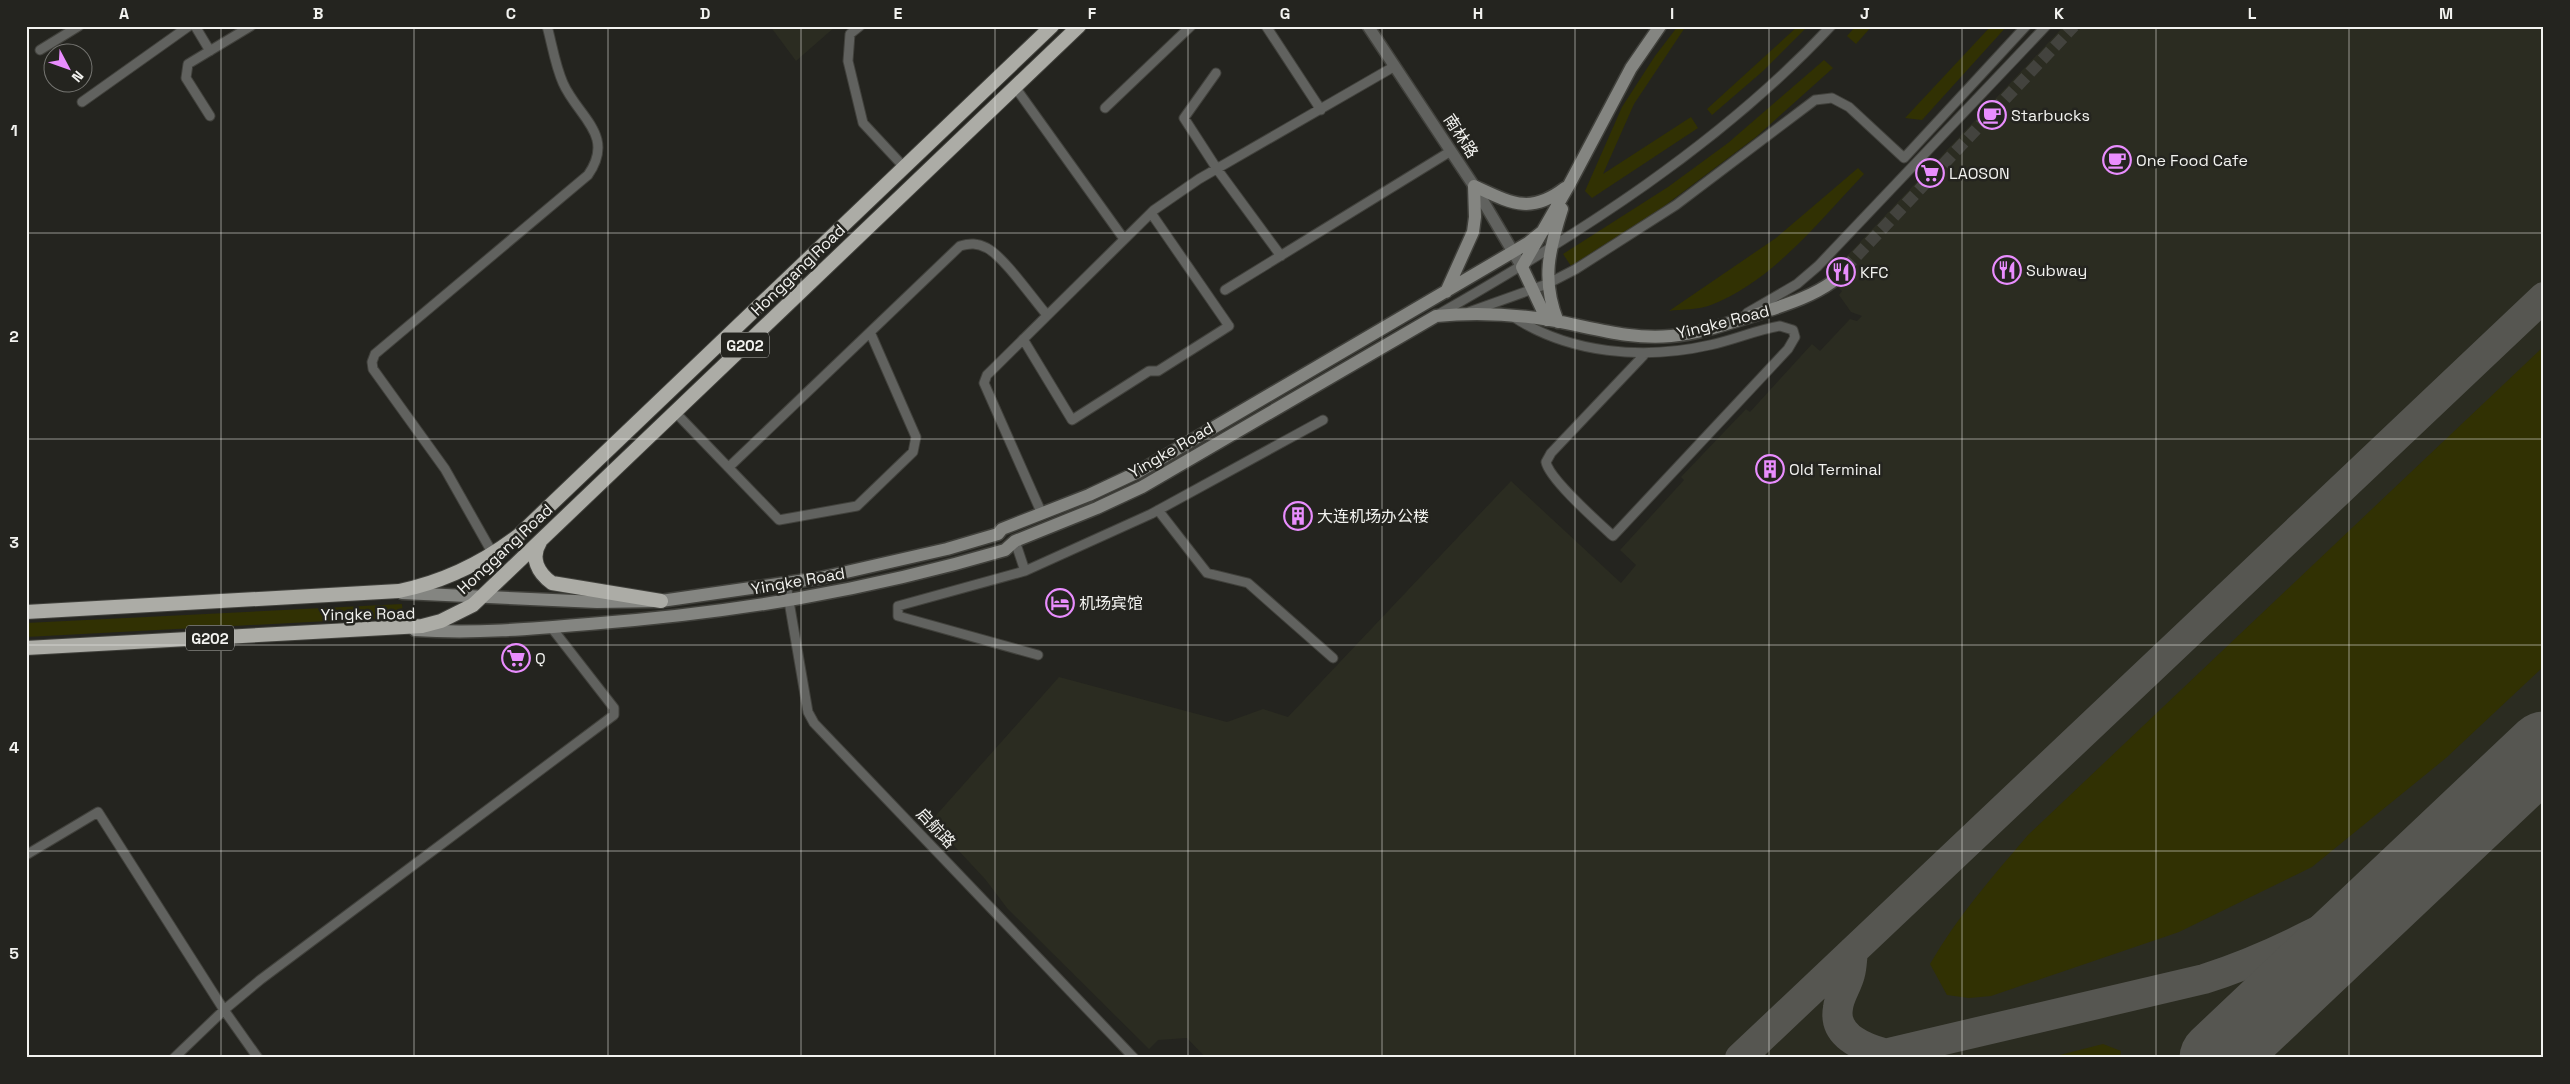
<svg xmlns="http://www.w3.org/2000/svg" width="2570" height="1084" viewBox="0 0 2570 1084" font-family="'Space Grotesk','Noto Sans SC',sans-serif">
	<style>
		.built { fill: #2b2c21 }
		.green { fill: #313103 }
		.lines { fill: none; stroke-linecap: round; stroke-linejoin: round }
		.taxiway { stroke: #565651; stroke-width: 30 }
		.runway { stroke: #565651; stroke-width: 75 }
		.secondary-tunnel { stroke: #43433e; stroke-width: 12; stroke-dasharray: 12 6; stroke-linecap: butt }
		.minor-casing { stroke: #41413c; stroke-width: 11 }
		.tertiary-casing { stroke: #41413c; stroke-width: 14 }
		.secondary-casing { stroke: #41413c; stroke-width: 15 }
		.trunk-casing { stroke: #41413c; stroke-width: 16 }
		.minor { stroke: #61625f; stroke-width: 9 }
		.tertiary { stroke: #61625f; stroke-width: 11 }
		.secondary { stroke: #848581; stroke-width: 12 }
		.trunk { stroke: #acaca6; stroke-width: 14 }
		.grid { fill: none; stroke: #f2f2ef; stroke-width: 1; stroke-opacity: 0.55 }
		.labels { text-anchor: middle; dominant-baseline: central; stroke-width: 5; stroke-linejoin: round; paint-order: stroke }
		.shield { fill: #24241f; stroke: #b4b4b1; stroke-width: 1 }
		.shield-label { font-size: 15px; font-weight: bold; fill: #f2f2ef }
		.poi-label { font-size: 16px; fill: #f2f2ef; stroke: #24241f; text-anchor: start }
		.street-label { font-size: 16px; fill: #f2f2ef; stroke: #24241f }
		.neatline { fill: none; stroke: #f2f2ef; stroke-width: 2 }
		.grid-label { font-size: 16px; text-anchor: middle; font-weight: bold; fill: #f2f2ef }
	</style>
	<rect width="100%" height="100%" fill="#24241f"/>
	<path class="built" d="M770 26H836L796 61Z
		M2064 26H2544V1058H1206L1187 1038 1158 1040 1149 1049 1007 908 985 879 931 821 1059 677 1227 722 1263 709 1288 717 1511 481 1621 583 1636 565 1620 550 1684 480 1681 477 1746 409 1750 412 1812 344 1820 351 1850 319 1857 321 1862 316 1851 312 1839 295 1842 291 1827 277Z"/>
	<path class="green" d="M1678 26H1686L1634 104 1603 174 1691 117 1698 128 1592 198 1585 191 1622 107 1655 56Z
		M1798 26 1805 29 1763 71 1712 115 1707 109Z
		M1856 26H1872L1856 44 1847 36Z
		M1991 26H2007L1922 120 1905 118Z
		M1824 60 1833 68 1756 137 1663 207 1571 266 1563 254 1668 187 1728 143Z
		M1858 168 1864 174C1818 222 1774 280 1711 305 1699 310 1682 309 1669 311L1776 238Z
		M2544 346V666L2446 758 2312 867 2179 932 1991 996 1969 998 1947 995 1930 964C1957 917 1993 876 2028 835Z
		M402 604 403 617 26 637V623Z
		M2103 1044 2121 1051 2120 1058H2048Z"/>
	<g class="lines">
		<path class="taxiway" d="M1853 951C1852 958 1852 967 1850 974 1847 986 1839 996 1838 1008 1833 1035 1862 1047 1883 1053
			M1740 1058 2544 297
			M1867 1058 2204 979C2276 956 2337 922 2402 883"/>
		<path class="runway" d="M2217 1058 2544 749"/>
		<path class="secondary-tunnel" d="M1832 282 2074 26"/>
		<defs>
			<path id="minor" d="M195 26 210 51
				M860 26 850 34 848 61 863 123 904 167
				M1266 26 1321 110
				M40 50 79 26
				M1216 73 1184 118 1217 169 1281 256
				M1015 87 1124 239
				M82 102 189 26
				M1105 108 1191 26
				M210 116 186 78 188 64 251 26
				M1225 290 1451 151
				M1469 312 1547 284 1576 269 1676 205 1815 100 1832 98 1849 107 1904 158 2026 26
				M1747 313 1797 284 1818 266 2046 26
				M1439 314C1579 234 1720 145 1831 26
				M1512 316C1569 354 1644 360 1710 345 1734 340 1756 330 1780 326L1793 330 1795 337 1788 349 1613 536C1599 523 1549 479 1546 462L1551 453 1645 354
				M1023 339 1072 420 1149 371H1158L1229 326 1151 213
				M675 412 779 520 857 506 913 452 916 437 870 332
				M729 467 960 246C970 243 977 243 987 248 1004 257 1033 299 1047 315
				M1158 510 1207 573 1248 583 1333 658
				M1042 514 984 383 987 375 1154 210 1199 179 1395 66
				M1015 541 1025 571
				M493 554 445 469 373 369 372 362 375 354 588 175C616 135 578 117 563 83 555 65 552 44 547 26
				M786 584 808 712 814 723 1134 1058
				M1038 655 898 616V606L1025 571 1151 514 1323 420
				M26 855 98 812 224 1010 258 1058
				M174 1058 224 1010 260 980 614 715V708L551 627"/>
			<path id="tertiary" d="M1368 26 1474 186 1522 267"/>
			<path id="secondary" d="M1446 292 1473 232 1475 217 1474 186C1511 203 1530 215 1565 188
				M1547 320 1522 267 1569 185 1631 68 1660 26
				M1558 322C1541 280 1549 250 1562 209
				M402 593 597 602 661 601 820 578 947 549 998 534 1002 529 1089 495 1138 472 1528 243 1543 231
				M415 630C473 634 531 629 589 624 733 613 866 591 1005 550L1015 541 1097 508 1142 487 1436 316C1474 312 1513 314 1550 320 1591 327 1629 340 1671 336 1700 334 1728 323 1755 315 1781 306 1810 298 1832 282"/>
			<path id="trunk" d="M540 542C530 558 538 573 552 583L661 601
				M26 612 399 591C443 582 484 562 519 535L1052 26
				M26 648 422 626 441 621 473 605 1079 26"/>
		</defs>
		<use href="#minor" class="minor-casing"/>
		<use href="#tertiary" class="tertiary-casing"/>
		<use href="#secondary" class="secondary-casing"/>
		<use href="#trunk" class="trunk-casing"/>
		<use href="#minor" class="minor"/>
		<use href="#tertiary" class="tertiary"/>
		<use href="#secondary" class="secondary"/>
		<use href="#trunk" class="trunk"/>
	</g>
	<path class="grid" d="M221 26V1058M414 26V1058M608 26V1058M801 26V1058M995 26V1058M1188 26V1058M1382 26V1058M1575 26V1058M1769 26V1058M1962 26V1058M2156 26V1058M2349 26V1058M26 233H2544M26 439H2544M26 645H2544M26 851H2544"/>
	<defs>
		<symbol id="cafe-ring" viewBox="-11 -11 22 22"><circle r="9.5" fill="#24241f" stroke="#e98dfe" stroke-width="1.5"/><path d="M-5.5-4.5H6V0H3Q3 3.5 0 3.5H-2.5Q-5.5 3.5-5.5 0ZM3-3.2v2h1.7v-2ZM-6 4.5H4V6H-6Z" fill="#e98dfe"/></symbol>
		<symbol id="supermarket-ring" viewBox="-11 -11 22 22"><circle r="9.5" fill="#24241f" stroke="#e98dfe" stroke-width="1.5"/><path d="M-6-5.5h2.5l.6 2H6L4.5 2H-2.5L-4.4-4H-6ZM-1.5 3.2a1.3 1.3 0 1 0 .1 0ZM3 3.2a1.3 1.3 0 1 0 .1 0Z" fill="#e98dfe"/></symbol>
		<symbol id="restaurant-ring" viewBox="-11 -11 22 22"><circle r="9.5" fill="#24241f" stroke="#e98dfe" stroke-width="1.5"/><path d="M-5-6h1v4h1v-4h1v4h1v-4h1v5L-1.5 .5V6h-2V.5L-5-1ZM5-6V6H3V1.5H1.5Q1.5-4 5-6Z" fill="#e98dfe"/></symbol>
		<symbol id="building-ring" viewBox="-11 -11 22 22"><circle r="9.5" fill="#24241f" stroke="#e98dfe" stroke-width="1.5"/><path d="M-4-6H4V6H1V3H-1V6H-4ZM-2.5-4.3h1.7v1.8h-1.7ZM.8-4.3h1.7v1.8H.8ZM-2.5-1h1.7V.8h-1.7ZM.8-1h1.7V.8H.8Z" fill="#e98dfe"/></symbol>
		<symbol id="hotel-ring" viewBox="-11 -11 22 22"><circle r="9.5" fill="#24241f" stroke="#e98dfe" stroke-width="1.5"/><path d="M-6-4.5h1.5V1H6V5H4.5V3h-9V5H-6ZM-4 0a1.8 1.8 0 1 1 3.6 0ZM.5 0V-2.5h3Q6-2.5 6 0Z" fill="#e98dfe"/></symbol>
	</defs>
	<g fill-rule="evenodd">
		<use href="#cafe-ring" x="1976" y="99" width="32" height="32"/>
		<use href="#cafe-ring" x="2101" y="144" width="32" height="32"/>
		<use href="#supermarket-ring" x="1914" y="157" width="32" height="32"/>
		<use href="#restaurant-ring" x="1991" y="254" width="32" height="32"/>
		<use href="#restaurant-ring" x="1825" y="256" width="32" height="32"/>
		<use href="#building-ring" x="1754" y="453" width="32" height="32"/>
		<use href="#building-ring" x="1282" y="500" width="32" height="32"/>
		<use href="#hotel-ring" x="1044" y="587" width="32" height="32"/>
		<use href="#supermarket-ring" x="500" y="642" width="32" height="32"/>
	</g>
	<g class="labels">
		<g class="shield">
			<rect x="721" y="332.5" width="48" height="25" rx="4"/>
			<rect x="186" y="625.5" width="48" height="25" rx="4"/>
		</g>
		<g class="shield-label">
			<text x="745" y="345">G202</text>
			<text x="210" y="638">G202</text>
		</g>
		<g class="poi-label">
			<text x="2011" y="115">Starbucks</text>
			<text x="2136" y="160">One Food Cafe</text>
			<text x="1949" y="173">LAOSON</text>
			<text x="2026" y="270">Subway</text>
			<text x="1860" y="272">KFC</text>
			<text x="1789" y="469">Old Terminal</text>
			<text x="1317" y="516">大连机场办公楼</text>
			<text x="1079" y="603">机场宾馆</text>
			<text x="535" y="658">Q</text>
		</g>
		<g class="street-label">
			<text transform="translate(1461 136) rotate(57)">南林路</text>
			<text transform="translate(798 270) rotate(-44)">Honggang Road</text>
			<text transform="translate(1723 322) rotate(-14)">Yingke Road</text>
			<text transform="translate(1171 450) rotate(-30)">Yingke Road</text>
			<text transform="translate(505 549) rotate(-43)">Honggang Road</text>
			<text transform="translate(798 581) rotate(-10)">Yingke Road</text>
			<text transform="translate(368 614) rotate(-1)">Yingke Road</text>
			<text transform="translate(936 828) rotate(47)">启航路</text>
		</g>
	</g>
	<rect width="2570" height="1084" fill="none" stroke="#24241f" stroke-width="55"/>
	<g transform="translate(68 68) rotate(131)"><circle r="24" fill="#24241f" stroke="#767672"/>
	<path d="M0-4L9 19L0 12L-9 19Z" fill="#e98dfe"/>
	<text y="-8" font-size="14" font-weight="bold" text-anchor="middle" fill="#f2f2ef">N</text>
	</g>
	<rect x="28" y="28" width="2514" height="1028" class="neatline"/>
	<g class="grid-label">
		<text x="124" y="19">A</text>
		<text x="318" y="19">B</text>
		<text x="511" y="19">C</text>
		<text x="705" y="19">D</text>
		<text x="898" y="19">E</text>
		<text x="1092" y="19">F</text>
		<text x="1285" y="19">G</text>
		<text x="1478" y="19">H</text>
		<text x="1672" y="19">I</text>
		<text x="1865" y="19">J</text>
		<text x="2059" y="19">K</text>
		<text x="2252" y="19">L</text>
		<text x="2446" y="19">M</text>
		<text x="14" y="136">1</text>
		<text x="14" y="342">2</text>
		<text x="14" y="548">3</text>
		<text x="14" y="753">4</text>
		<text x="14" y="959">5</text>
	</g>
</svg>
